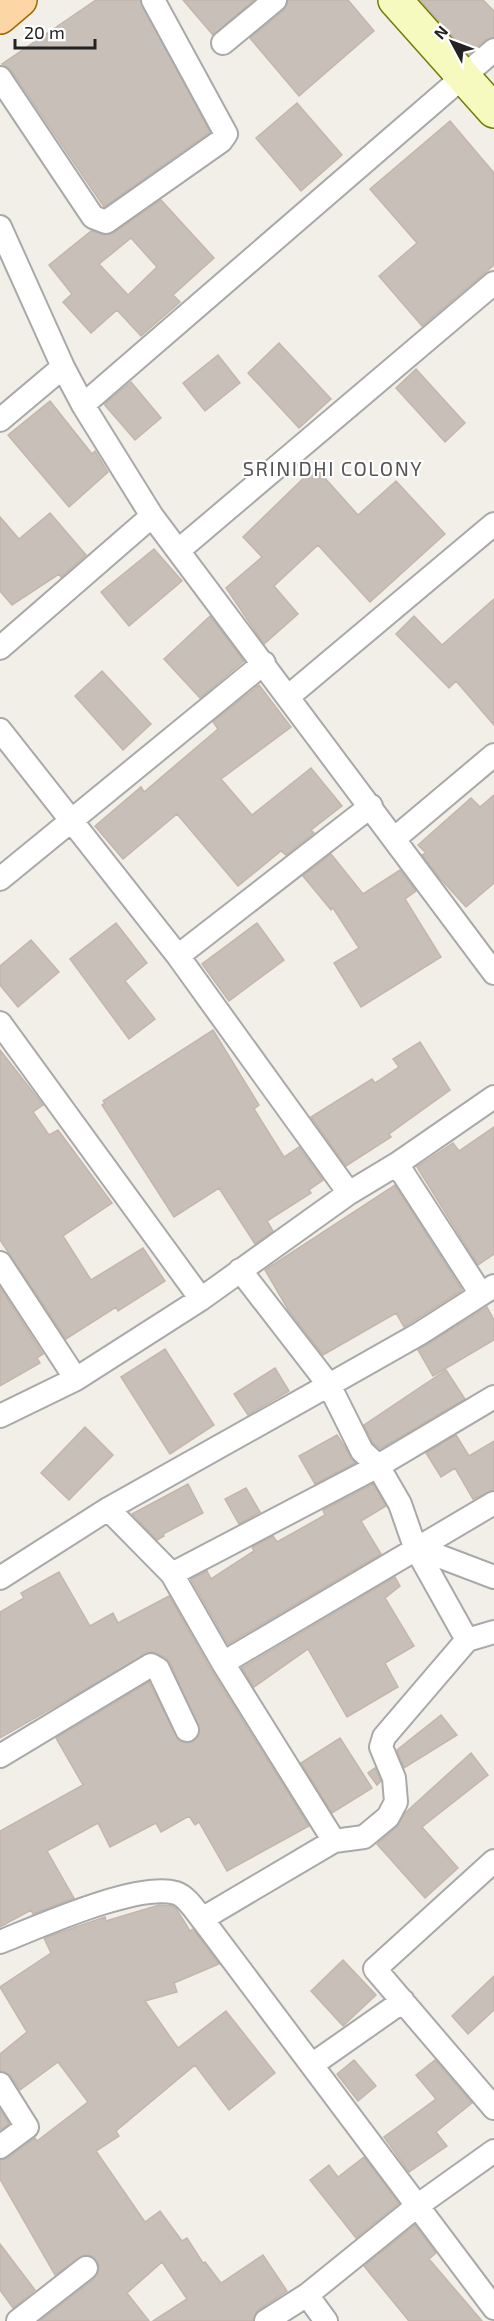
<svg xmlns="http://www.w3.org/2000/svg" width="494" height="2321" viewBox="0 0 494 2321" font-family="'Exo 2',sans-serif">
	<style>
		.building { fill: #c7bfb8; stroke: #c4b6ab; stroke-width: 1.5; fill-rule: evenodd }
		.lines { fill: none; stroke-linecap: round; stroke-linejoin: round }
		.street-casing { stroke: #a9a9a9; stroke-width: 26 }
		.secondary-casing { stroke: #707d05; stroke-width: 36 }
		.primary-casing { stroke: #a06b00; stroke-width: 36 }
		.street { stroke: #fff; stroke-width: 22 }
		.secondary { stroke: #f7fabf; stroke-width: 33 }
		.primary { stroke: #fcd6a4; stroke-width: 33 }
		.labels { text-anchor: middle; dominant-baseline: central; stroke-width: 4.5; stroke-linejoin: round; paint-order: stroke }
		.neighbourhood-label { font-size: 20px; letter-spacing: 1.5px; fill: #555; stroke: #fff }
	</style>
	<rect width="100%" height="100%" fill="#f2efe9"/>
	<path class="building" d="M96 0H140L210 132 104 207 11 70 2 64Z
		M183 0H254L213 35Z
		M288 0H348L374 31 299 96 250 38 284 10Z
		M420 0H483L494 11V37L485 40 468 54Z
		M297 103 342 155 301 191 256 138Z
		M450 121 494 173V265L422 326 379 276 417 243 370 189Z
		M161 200 214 258 173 295 180 302 141 336 117 310 91 333 63 302 72 294 49 265 91 231 107 235 113 233ZM131 238 157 267 128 295 99 264Z
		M279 343 331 399 299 428 248 373Z
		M218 355 240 383 205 411 183 383Z
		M416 369 465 423 445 442 396 388Z
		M131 382 161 418 135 440 104 404Z
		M50 401 92 454 95 451 108 472 69 507 8 435Z
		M315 467 358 515 396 481 445 534 370 602 318 545 274 586 298 614 264 644 226 588 262 557 243 537Z
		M50 513 86 555 61 577 59 574 12 605 0 591V517L19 539Z
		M154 549 182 581 129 626 101 592Z
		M494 599V725L456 681 449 688 396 634 414 616 442 645Z
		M210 616 244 661 200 698 164 659Z
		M102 671 151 724 123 750 75 696Z
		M259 685 291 727 221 779 252 815 311 768 342 806 311 830 314 833 286 855 281 851 238 886 177 814 123 859 95 826 141 787 144 792 218 729 213 722Z
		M494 795V883L466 907 439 877 422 855 426 853 418 845 471 798 480 807Z
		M331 854 363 894 400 870 416 891 405 899 441 957 361 1007 334 963 359 948 333 908 331 910 303 876Z
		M116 923 147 963 125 981 155 1019 129 1039 70 959Z
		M257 923 284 960 229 1001 202 964Z
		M31 940 59 972 18 1007 0 985V966Z
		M213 1030 259 1105 254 1109 284 1157 299 1147 323 1180 309 1190 311 1193 267 1221 273 1231 255 1244 219 1188 174 1217 102 1105 105 1103 103 1101Z
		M420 1042 450 1090 389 1134 391 1137 346 1166 311 1117 372 1079 375 1083 399 1067 393 1059Z
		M0 1050 43 1105 33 1112 49 1135 58 1130 112 1203 63 1236 91 1280 143 1248 165 1281 118 1311 116 1307 66 1339 0 1240Z
		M494 1127V1254L478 1265 417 1167 453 1143 459 1151Z
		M395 1185 462 1290 404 1327 396 1313 323 1355 289 1311 265 1270Z
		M0 1288 43 1354 37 1358 40 1363 0 1386Z
		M487 1307 494 1320V1340L433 1376 418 1350Z
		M165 1349 214 1425 170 1454 121 1377Z
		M275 1368 289 1391 248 1415 234 1394Z
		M446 1370 465 1399 380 1449 373 1443 364 1425Z
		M85 1427 113 1455 69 1500 41 1473Z
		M337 1435 355 1463 315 1484 299 1456Z
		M456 1435 469 1456 494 1441V1490L473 1499 455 1468 441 1477 426 1453Z
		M188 1484 203 1513 163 1534 164 1536 157 1540 132 1514Z
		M373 1484 386 1506 361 1521 381 1554 228 1644 191 1579 207 1571 211 1579 254 1551 252 1547 273 1536 277 1542 325 1515 323 1510Z
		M246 1488 260 1512 239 1524 225 1499Z
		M59 1572 90 1626 113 1613 118 1623 169 1596 211 1670 309 1826 227 1871 199 1822 195 1825 189 1816 161 1832 156 1823 110 1847 98 1823 47 1851 74 1898 33 1914 31 1910 0 1927V1831L83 1785 56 1738 149 1682 179 1741 192 1742 200 1732 170 1663 165 1657 150 1652 0 1738V1612L24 1598 21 1593Z
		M395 1577 400 1586 385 1598 414 1646 385 1663 398 1687 347 1717 308 1649 254 1687 242 1668Z
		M441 1715 457 1735 404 1768 397 1750Z
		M340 1738 372 1788 332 1813 301 1763Z
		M471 1753 488 1775 422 1827 458 1868 425 1898 377 1844 397 1827 405 1813Z
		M375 1768 381 1781 377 1785 368 1773Z
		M159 1905 173 1906 177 1910 190 1931 193 1929 219 1964 174 1983 177 1992 145 2001 178 2048 226 2011 275 2073 229 2110 195 2065 116 2131 119 2136 96 2151 145 2222 160 2211 182 2241 187 2238 203 2263 205 2262 221 2283 263 2255 287 2291 258 2310 253 2321H153L187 2299 162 2262 127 2293 149 2321H40L94 2279 99 2266 92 2256 84 2255 55 2275 0 2179V2160L8 2158 35 2138 37 2141 88 2102 58 2062 20 2090 11 2076 0 2071V2054L27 2032 0 1987 51 1953 44 1938 105 1917 106 1921Z
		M343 1960 376 1995 343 2026 311 1991Z
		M494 1976V2010L468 2034 452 2016Z
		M354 2060 376 2086 358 2101 337 2074Z
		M435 2060 472 2103 436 2132 447 2146 409 2172 384 2137 436 2099 416 2075Z
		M0 2109 9 2124 0 2130Z
		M364 2157 399 2203 356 2238 310 2180 329 2165 338 2177Z
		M415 2225 436 2253 429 2259 482 2321H409L364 2266Z
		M0 2244 35 2290 13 2308 0 2290Z"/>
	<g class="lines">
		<defs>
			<path id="street" d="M223 43 275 0
				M0 78 93 217 106 222 221 141 226 134 153 0
				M0 227 63 367 83 405 152 516 494 973
				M83 405 494 50
				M0 420 63 367
				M179 550 494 283
				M0 648 152 516
				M289 696 494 524
				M0 730 178 956 349 1193 201 1299 76 1379 0 1416
				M394 839 494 755
				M0 879 264 663
				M178 956 371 806
				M0 1023 201 1299
				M397 1164 481 1294
				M349 1193 397 1164 494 1097
				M0 1263 76 1379
				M108 1509 172 1574 223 1663 334 1841
				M415 1547 494 1577
				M172 1574 378 1466 494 1397
				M0 1578 108 1509 329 1385 240 1270
				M467 1640 415 1547 400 1504 378 1466 362 1451 329 1385 419 1334 494 1286
				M223 1663 494 1503
				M0 1756 151 1665 158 1669 187 1730
				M494 1861 375 1969 494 2108
				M202 1919 494 2308
				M0 1942C38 1927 137 1882 176 1893 186 1896 195 1910 202 1919L334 1841 364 1837 388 1817 396 1802 394 1778 381 1747 384 1737 467 1640 494 1632
				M313 2064 403 2001
				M0 2084 27 2127 0 2147
				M307 2295 326 2321
				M18 2321 86 2268
				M266 2321 307 2295 417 2206 494 2151"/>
			<path id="secondary" d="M395 0 494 111"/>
			<path id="primary" d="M0 17 20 0"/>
		</defs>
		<use href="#street" class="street-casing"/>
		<use href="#secondary" class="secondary-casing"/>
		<use href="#primary" class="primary-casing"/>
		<use href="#street" class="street"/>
		<use href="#secondary" class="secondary"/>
		<use href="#primary" class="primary"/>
	</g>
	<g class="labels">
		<g class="neighbourhood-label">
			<text x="333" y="468">SRINIDHI COLONY</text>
		</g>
	</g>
	<g transform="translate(452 42) rotate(311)" stroke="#ffffff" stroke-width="4.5" paint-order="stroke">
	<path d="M0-4.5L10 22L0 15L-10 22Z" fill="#222222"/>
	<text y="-9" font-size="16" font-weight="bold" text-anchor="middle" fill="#222222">N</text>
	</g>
	<path d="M15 39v9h80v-9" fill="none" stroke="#222222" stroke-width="3"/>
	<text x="24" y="39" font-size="18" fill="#222222" stroke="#ffffff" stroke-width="4.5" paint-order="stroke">20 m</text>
</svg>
